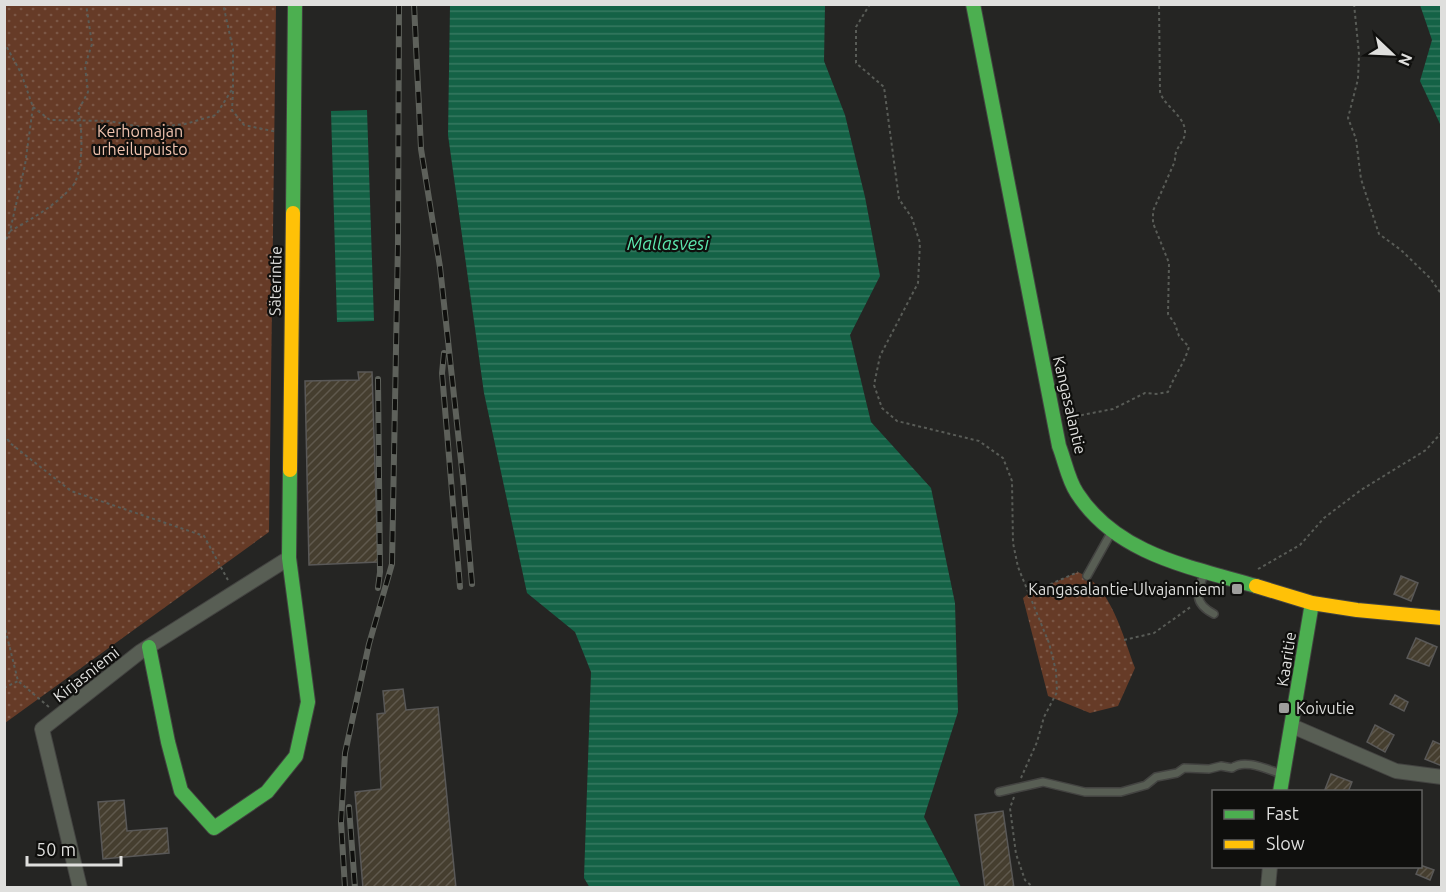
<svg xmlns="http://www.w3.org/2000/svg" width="1446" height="892" viewBox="0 0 1446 892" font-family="Ubuntu,sans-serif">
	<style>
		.park { fill: url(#park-dots) }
		.water { fill: url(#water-rules) }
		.building { fill: url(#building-hatch); stroke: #595857; stroke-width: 1.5 }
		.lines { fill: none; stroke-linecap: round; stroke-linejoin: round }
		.lane-casing { stroke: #434341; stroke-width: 10 }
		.street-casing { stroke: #434341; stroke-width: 16 }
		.fast-casing { stroke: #434341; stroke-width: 16 }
		.slow-casing { stroke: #434341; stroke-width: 16 }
		.path { stroke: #595c57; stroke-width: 2; stroke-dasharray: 3 3; stroke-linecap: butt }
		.lane { stroke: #585e54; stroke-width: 7 }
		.street { stroke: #585e54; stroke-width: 14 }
		.fast { stroke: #4caf50; stroke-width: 14 }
		.slow { stroke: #ffc107; stroke-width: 14 }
		.rail-casing { stroke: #5e615b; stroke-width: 6 }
		.rail { stroke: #0f0f0d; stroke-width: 4; stroke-dasharray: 11; stroke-linecap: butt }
		.poi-dot { fill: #9e9e9c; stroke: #0f0f0d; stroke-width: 2 }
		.labels { text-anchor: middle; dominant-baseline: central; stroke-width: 4.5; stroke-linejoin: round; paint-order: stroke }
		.park-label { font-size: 16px; fill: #f0c3af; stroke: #0f0f0d }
		.street-label { font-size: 16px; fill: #dfdfdd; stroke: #0f0f0d }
		.poi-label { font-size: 16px; fill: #dfdfdd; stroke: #0f0f0d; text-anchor: end }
		.water-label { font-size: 18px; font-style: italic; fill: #5ce7ae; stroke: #0f0f0d }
	</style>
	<defs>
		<pattern id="park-dots" width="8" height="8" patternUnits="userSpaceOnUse" patternTransform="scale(1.5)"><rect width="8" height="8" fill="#663b27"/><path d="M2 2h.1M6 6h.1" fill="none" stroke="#7b5746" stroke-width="1.8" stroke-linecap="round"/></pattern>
		<pattern id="water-rules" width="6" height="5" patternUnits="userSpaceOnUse" patternTransform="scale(1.5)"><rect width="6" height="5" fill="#146246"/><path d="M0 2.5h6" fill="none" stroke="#367860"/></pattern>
		<pattern id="building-hatch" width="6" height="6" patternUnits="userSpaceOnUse" patternTransform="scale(1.5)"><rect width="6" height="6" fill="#453e2f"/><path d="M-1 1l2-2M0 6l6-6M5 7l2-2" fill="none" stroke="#5f594d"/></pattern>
	</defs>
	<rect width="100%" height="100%" fill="#252523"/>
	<path class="park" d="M5 4 276 5 269 532 5 723Z
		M1078 572C1111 585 1123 637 1135 668L1118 706 1090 713 1048 696 1023 598 1028 594Z"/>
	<path class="water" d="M450 5H825L824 61 845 115 865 197 880 276 850 335 871 422 931 488 955 603 958 712 924 817 961 887 590 888 584 878 591 672 575 632 527 593 484 393 448 135Z
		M1420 5H1441V126L1420 81 1432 40Z
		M367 110 374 321 337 322 331 111Z"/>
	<path class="building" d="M358 372H372L378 562 309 565 305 381 359 380Z
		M1401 576 1418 583 1411 601 1394 594Z
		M1416 638 1437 647 1429 666 1407 658Z
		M403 689 406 710 438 707 456 888H363L355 792 381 789 377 714 385 713 383 691Z
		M1395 695 1408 702 1404 711 1390 704Z
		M1375 725 1394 735 1385 752 1367 742Z
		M1433 741 1442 745V766L1425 759Z
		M1331 774 1352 782 1348 792H1324Z
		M124 800 127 831 167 828 169 853 103 859 98 802Z
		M1003 811 1014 888H985L975 815Z
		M1420 865 1434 870 1430 880 1416 874Z"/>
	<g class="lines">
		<defs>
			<path id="lane" d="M1204 574C1197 593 1193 603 1214 614
				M1087 576 1111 533
				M999 792 1043 782 1085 792H1121L1146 785 1156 777 1177 773 1184 768 1209 769 1221 766 1232 768C1245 758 1268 770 1282 774"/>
			<path id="street" d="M1292 726 1396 771 1442 777
				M80 888 42 729 140 652 289 558
				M1268 888 1270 866"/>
			<path id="fast" d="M973 4 1059 446C1065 461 1068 480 1077 493 1117 555 1191 567 1256 586
				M293 213 295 4
				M149 647 168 742 181 791 214 828 267 792 296 756 308 702 289 558 290 470
				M1280 792 1312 603"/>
			<path id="slow" d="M290 470 293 213
				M1256 586 1312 603 1357 610 1442 618"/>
		</defs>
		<use href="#lane" class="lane-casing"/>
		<use href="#street" class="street-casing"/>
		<use href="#fast" class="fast-casing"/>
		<use href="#slow" class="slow-casing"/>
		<path class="path" d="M870 4 856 27V63L884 87 899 199 912 218 920 243 918 283 880 356 874 385 882 408 897 421 979 441 1003 458 1012 481 1013 543 1018 567 1049 643 1056 671 1057 692 1044 717 1037 742 1021 778
			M1354 4 1359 54 1358 79 1348 118 1356 139 1361 179 1379 234 1401 250 1430 278 1442 295
			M4 42 21 73 33 107 25 165 10 231 4 244
			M233 91 232 110 244 125 277 132
			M33 107 50 120 109 121 147 128 185 124 216 115 233 88V49L223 4
			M10 231C29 221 57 204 71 188 84 175 83 128 78 111L88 92 85 66 92 44 86 4
			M1071 422 1082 415 1113 409 1145 393 1156 394 1168 392C1174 376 1184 364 1189 347L1179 336 1175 324 1168 314 1169 263 1153 223V211L1175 161C1174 146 1186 142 1185 131 1184 115 1164 106 1160 92L1159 4
			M4 434 10 443 71 491 204 536 229 582
			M1258 569 1300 545 1324 518 1361 490 1426 450 1442 432
			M1028 594 1078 572
			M4 624 18 681 49 707
			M1124 640 1154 633 1192 606
			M4 688 18 681
			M1014 797 1010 808 1016 854 1025 880 1034 888
			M956 888 961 887"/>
		<use href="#lane" class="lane"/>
		<use href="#street" class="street"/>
		<use href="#fast" class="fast"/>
		<use href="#slow" class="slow"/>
		<defs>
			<path id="rail" d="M414 4 421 149 440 267 463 479 472 584
				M444 353 442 373 460 587
				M378 379 380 572 378 588
				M349 807 355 888
				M345 888 341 822 345 753 369 644 392 564 398 242 399 4"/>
		</defs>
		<use href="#rail" class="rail-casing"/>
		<use href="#rail" class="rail"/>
	</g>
	<g class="poi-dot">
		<rect x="1231" y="583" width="12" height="12" rx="3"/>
		<rect x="1278" y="702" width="12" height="12" rx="3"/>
	</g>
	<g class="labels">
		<g class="park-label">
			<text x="140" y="131">Kerhomajan<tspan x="140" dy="18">urheilupuisto</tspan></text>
		</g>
		<g class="street-label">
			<text transform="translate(275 281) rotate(-89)">Säterintie</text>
			<text transform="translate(1070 405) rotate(77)">Kangasalantie</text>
			<text transform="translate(1286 659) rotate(-81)">Kaaritie</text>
			<text transform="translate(86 674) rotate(-38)">Kirjasniemi</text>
		</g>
		<g class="poi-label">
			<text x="1225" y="589">Kangasalantie-Ulvajanniemi</text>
			<text x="1296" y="708" text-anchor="start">Koivutie</text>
		</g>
		<g class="water-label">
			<text x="668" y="243">Mallasvesi</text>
		</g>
	</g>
	<rect width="1446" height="892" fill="none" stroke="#dfdfdd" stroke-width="12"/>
	<rect x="1212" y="790" width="210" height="78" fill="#0f0f0d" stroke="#626260" stroke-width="1.5"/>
	<rect x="1224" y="810" width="30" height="9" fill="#4caf50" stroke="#626260" stroke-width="1.5"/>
	<text x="1266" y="820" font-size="18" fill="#dfdfdd">Fast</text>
	<rect x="1224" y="840" width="30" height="9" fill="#ffc107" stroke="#626260" stroke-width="1.5"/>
	<text x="1266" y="850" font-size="18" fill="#dfdfdd">Slow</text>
	<g transform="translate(1392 54) rotate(113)" stroke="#0f0f0d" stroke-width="4.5" paint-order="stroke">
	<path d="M0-4.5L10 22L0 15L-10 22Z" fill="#dfdfdd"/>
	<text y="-9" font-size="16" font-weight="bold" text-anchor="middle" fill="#dfdfdd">N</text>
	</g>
	<path d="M27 856v9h94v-9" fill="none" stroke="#dfdfdd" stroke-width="3"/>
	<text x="36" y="856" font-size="18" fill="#dfdfdd" stroke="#0f0f0d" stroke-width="4.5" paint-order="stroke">50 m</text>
</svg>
